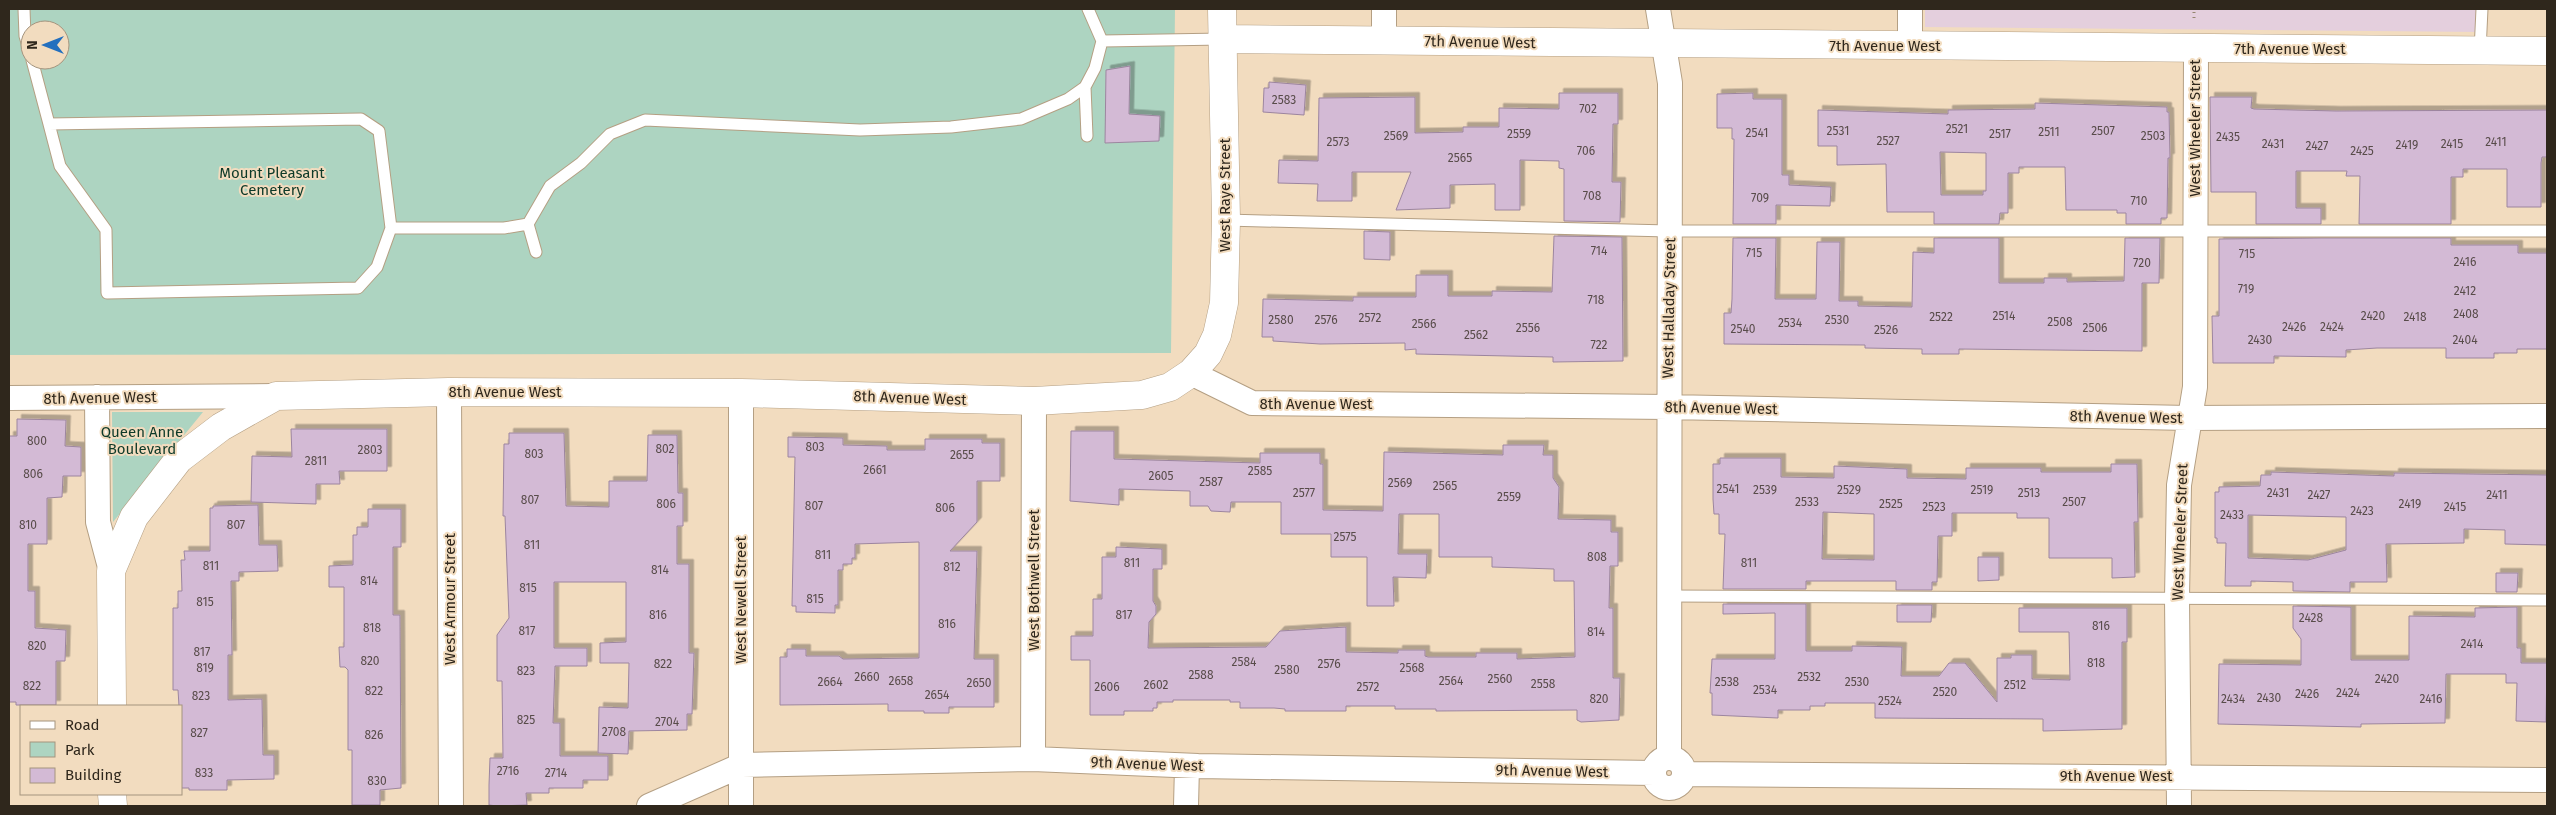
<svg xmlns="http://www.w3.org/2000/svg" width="2556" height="815" viewBox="0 0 2556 815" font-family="'Fira Sans',sans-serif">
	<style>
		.education { fill: #e4cfdd }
		.green { fill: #add4c1; fill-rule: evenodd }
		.building { fill: #d3bad5; stroke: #9c859f; fill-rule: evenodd; filter: url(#shadow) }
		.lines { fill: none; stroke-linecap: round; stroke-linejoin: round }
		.service-casing { stroke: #b49f83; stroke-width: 13 }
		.minor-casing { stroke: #b49f83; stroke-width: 26 }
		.tertiary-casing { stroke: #b49f83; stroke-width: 29 }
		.path { stroke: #948570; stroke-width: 3; stroke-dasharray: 1 4; stroke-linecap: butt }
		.service { stroke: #fff; stroke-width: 11 }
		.minor { stroke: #fff; stroke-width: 24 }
		.tertiary { stroke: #fff; stroke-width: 28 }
		.labels { text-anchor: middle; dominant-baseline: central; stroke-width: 4; stroke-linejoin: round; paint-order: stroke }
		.number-label { font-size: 12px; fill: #584c4a }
		.street-label { font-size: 15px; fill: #2f271c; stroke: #f2dcbf }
		.park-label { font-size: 15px; fill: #0e3a29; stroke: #f2dcbf }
	</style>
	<defs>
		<filter id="shadow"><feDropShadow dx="4.5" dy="-4.5" stdDeviation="0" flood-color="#0004"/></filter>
	</defs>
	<rect width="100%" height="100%" fill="#f2dcbf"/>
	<path class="education" d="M1925 9H2482V32L1925 27Z"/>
	<path class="green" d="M9 9H1175L1171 353 9 355ZM30 30H60V60H30Z
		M112 412H203L113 522Z"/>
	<path class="building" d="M1130 66 1129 114 1160 116 1159 141 1105 143 1106 70Z
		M1269 82 1306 85 1304 115 1263 112 1264 88H1269Z
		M1559 93H1618V124H1613L1612 182H1621L1620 222 1564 221V169L1559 168V161L1520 160V210H1495V184L1450 185V208L1396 210 1411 172H1352V201H1317L1318 184 1278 183 1279 160 1318 161 1319 98 1415 97V133L1463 132V127H1499V108L1559 109Z
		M1753 93V99H1782V175H1789V185L1831 187 1830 206 1776 205V224H1733L1734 139H1732V128H1717V94Z
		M2210 97H2252L2251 108 2254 109 2336 111 2547 110V157H2542L2541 163V207H2507V169H2463V177H2451V224H2359L2360 176H2346L2347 171H2296V208H2321V224H2256V192H2211Z
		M2035 103 2167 107V112H2169L2170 158H2168L2167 218H2161V224H2126V213H2117V210H2066L2065 167H2019V173H2008V213H2000L1999 224H1934V212H1887L1886 164 1837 165V146H1818V110L1948 114V110L2035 109ZM1940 152 1986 153V191H1983V195H1941Z
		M1364 231 1390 232V260L1364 259Z
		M1554 236 1622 237 1623 361 1553 362V357L1416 354V349L1405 350V343L1320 344 1273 341V337H1262L1263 299 1353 301V297H1416V275H1448V296H1492V291L1552 292Z
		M1733 238H1776L1775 299H1816L1817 242H1840L1839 301H1858V306L1912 307 1913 252 1934 253V238H1999V283H2044V278H2067V282L2124 281 2125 238H2160L2159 283H2142V351L1959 349V354H1922V349L1865 348V345L1724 344V313H1731L1732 299Z
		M2321 238H2451V245H2518V253H2547V349H2517V353H2494V358H2446V348H2377L2346 350V357L2274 356V363H2213L2212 316H2219V239Z
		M17 419 66 420 65 446 81 447V476H63L62 497 47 498V544H28V591H35V628L66 630 65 661H56V705H16V702H9V436H17Z
		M291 429H387V471H339L340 484H316V504L251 502 252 456 292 457Z
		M1071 431H1114V459L1260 463V453H1320V464H1323V510L1383 511 1384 452 1503 455V445H1544L1543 455H1553V478L1559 487 1558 519 1611 520V532H1618V566H1610L1609 608H1613V678H1620L1619 720 1581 722 1577 720V710L1436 711V709H1395V706H1346V711H1285V709L1274 708H1240V702H1230V700H1173V702H1157V708H1153V711H1124V715H1090V660H1071V636H1093V599H1102V557H1116V547L1162 549V569H1153V601L1156 606V614L1149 622 1148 648 1266 647 1280 631 1346 627V652L1398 653V650H1425V656L1428 657H1476V653H1517V659L1575 657 1574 581H1554V569L1492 567V557H1439V514H1399L1398 554H1427L1426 578 1393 577 1394 606H1367V557H1331V534H1281V502H1231L1230 512 1211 511 1208 506H1190V491L1119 489V505L1070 501Z
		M509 433H564L566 506 609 507V481H647L648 435H677L678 493H683V526H677V564H689V653H694L692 714H687V730L629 731 628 754 598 753 599 707 628 708 629 663H600V643L626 642V582H554V648H587V666H555L553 723H560V756H608V780H583V788H549V793H526L527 805 497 806 489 805V785L490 758H503L502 681H497V635L509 618 505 516H503L504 444H509Z
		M788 437 843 438V445L887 446V450H925V439H982V443H1000V481H977V522L950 551H977L974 659H994V707H949V713H924V711H888V704L780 705V657H787V649H806V656H839L843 659 919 658V542L855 544V558H852V564H843V570H838V605H835V613L796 612V606H792L795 457H788Z
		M1720 458H1781V477L1834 478V466L1907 469V478L1966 479V468H2041V472H2111V464H2137L2138 522H2134L2135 577 2112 578V558H2049V518H2017V513H1952V536H1938L1937 582H1932V590H1896V581H1806V589H1723L1725 534H1719V514H1714L1713 499V464H1720ZM1823 512 1874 514V560L1822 559Z
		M2271 472 2394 476V473L2547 475V545L2505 544V530L2464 529V543L2386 544 2387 582H2350V592L2293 591V582L2251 581V586H2225L2226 543H2217V538H2215V492H2219V487L2260 486 2261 475H2271ZM2248 515 2346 517V550L2308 560 2248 558Z
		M258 505 259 545H277L278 571 239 572V581H231L232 655H228V700L262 699 263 755H274V779L227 780V790H189V788H181V706H179L178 690H173V608H178V591H182L181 560H185L184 551H210V508H213V506Z
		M368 509H401V547H393V615H400L401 788 380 790V805H352V750H348V670L345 667H340L339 647H344V587H329V566L353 565V535H357V527H368Z
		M1978 557H1999V580L1978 581Z
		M2496 573H2518L2517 592H2496Z
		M1723 604H1806V651H1852V646L1902 647 1901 676H1939L1949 663H1965L1997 702V658H2011V655H2032V679L2070 680 2069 632H2019V608H2127V642H2122V729L2043 731V719L1875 718V703H1825V706H1810V710H1778V718L1712 715V693H1710L1712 659H1775V613L1723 614Z
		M1897 605H1932L1931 622H1897Z
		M2293 606 2351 607V660H2409V616L2475 617V608L2517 607V648H2521V663H2547L2546 722 2516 721 2517 683H2506V674H2446L2445 723 2361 724V727L2218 724 2219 664 2301 665V639L2293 628Z"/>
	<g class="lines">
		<defs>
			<path id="service" d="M24 9 25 36 30 53
				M1088 9 1102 41
				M2480 51 2482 9
				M32 60 49 124 361 119 379 131 391 228H504L528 224 550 186 581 163 610 134 645 120 860 130 951 127 1021 119 1068 99 1085 87 1095 68 1102 41 1223 39
				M1085 87 1087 136
				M49 124 60 166 106 230 107 293 358 288 377 267 391 228
				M1226 220 1669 231H2547
				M528 224 536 252
				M1668 596 2547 600"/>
			<path id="minor" d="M1384 9V40
				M1658 9 1670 83 1669 758
				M1910 9V46
				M1191 373 1252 403 1668 407 2188 418 2547 416
				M449 392 451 806
				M741 393V806
				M97 397 98 522 111 571
				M9 398 276 396
				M1654 773a15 15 0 1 1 30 0a15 15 0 1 1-30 0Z
				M1033 759 1034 401
				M1685 774 2547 780
				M649 806 742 765 1033 759 1198 766 1654 773
				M1186 806 1187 766
				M2179 806 2177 598 2179 485 2195 387 2196 49"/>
			<path id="tertiary" d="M1223 39 2547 51
				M112 706 111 571 134 517 179 459 221 427 276 396 449 392 741 393 1034 401 1142 395 1170 387 1191 373 1208 354 1217 335 1224 303 1226 220 1222 9
				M112 794 113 806"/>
		</defs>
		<use href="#service" class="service-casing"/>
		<use href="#minor" class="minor-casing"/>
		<use href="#tertiary" class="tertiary-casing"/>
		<path class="path" d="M2194 18V9"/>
		<use href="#service" class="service"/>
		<use href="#minor" class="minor"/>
		<use href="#tertiary" class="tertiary"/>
	</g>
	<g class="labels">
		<g class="number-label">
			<text x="1284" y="100">2583</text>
			<text x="1588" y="109">702</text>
			<text x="1957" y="129">2521</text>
			<text x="1838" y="131">2531</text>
			<text x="2103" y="131">2507</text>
			<text x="2049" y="132">2511</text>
			<text x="1757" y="133">2541</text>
			<text x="1519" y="134">2559</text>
			<text x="2000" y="134">2517</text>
			<text x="1396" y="136">2569</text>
			<text x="2153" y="136">2503</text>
			<text x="2228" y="137">2435</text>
			<text x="1888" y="141">2527</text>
			<text x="1338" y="142">2573</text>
			<text x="2496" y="142">2411</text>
			<text x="2273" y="144">2431</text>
			<text x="2452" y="144">2415</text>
			<text x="2407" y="145">2419</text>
			<text x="2317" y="146">2427</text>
			<text x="1586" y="151">706</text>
			<text x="2362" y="151">2425</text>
			<text x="1460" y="158">2565</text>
			<text x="1592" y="196">708</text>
			<text x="1760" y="198">709</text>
			<text x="2139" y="201">710</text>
			<text x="1599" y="251">714</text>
			<text x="1754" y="253">715</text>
			<text x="2247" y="254">715</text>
			<text x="2465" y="262">2416</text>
			<text x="2142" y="263">720</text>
			<text x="2246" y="289">719</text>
			<text x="2465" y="291">2412</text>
			<text x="1596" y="300">718</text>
			<text x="2466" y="314">2408</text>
			<text x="2004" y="316">2514</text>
			<text x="2373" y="316">2420</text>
			<text x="1941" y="317">2522</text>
			<text x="2415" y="317">2418</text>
			<text x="1370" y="318">2572</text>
			<text x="1281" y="320">2580</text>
			<text x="1326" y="320">2576</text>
			<text x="1837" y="320">2530</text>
			<text x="2060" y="322">2508</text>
			<text x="1790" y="323">2534</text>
			<text x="1424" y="324">2566</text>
			<text x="2294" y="327">2426</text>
			<text x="2332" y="327">2424</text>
			<text x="1528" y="328">2556</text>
			<text x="2095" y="328">2506</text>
			<text x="1743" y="329">2540</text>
			<text x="1886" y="330">2526</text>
			<text x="1476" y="335">2562</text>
			<text x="2260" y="340">2430</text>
			<text x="2465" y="340">2404</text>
			<text x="1599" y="345">722</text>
			<text x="37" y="441">800</text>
			<text x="815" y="447">803</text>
			<text x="665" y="449">802</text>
			<text x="370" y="450">2803</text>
			<text x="534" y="454">803</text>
			<text x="962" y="455">2655</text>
			<text x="316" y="461">2811</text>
			<text x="875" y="470">2661</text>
			<text x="1260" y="471">2585</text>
			<text x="33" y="474">806</text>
			<text x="1161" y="476">2605</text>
			<text x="1211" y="482">2587</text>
			<text x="1400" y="483">2569</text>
			<text x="1445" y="486">2565</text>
			<text x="1728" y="489">2541</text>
			<text x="1765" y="490">2539</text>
			<text x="1849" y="490">2529</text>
			<text x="1982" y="490">2519</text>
			<text x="1304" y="493">2577</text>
			<text x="2029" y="493">2513</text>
			<text x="2278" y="493">2431</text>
			<text x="2319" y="495">2427</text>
			<text x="2497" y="495">2411</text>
			<text x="1509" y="497">2559</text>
			<text x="530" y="500">807</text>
			<text x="1807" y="502">2533</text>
			<text x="2074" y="502">2507</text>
			<text x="666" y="504">806</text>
			<text x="1891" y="504">2525</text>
			<text x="2410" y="504">2419</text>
			<text x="814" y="506">807</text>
			<text x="1934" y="507">2523</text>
			<text x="2455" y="507">2415</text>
			<text x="945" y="508">806</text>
			<text x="2362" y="511">2423</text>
			<text x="2232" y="515">2433</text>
			<text x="28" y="525">810</text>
			<text x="236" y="525">807</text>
			<text x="1345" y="537">2575</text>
			<text x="532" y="545">811</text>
			<text x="823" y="555">811</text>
			<text x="1597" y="557">808</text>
			<text x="1132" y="563">811</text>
			<text x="1749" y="563">811</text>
			<text x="211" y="566">811</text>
			<text x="952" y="567">812</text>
			<text x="660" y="570">814</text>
			<text x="369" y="581">814</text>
			<text x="528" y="588">815</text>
			<text x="815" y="599">815</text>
			<text x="205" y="602">815</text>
			<text x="658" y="615">816</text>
			<text x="1124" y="615">817</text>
			<text x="2311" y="618">2428</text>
			<text x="947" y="624">816</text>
			<text x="2101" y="626">816</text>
			<text x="372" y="628">818</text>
			<text x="527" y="631">817</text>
			<text x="1596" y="632">814</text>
			<text x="2472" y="644">2414</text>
			<text x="37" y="646">820</text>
			<text x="202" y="652">817</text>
			<text x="370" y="661">820</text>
			<text x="1244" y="662">2584</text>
			<text x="2096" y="663">818</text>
			<text x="663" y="664">822</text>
			<text x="1329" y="664">2576</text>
			<text x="205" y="668">819</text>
			<text x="1412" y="668">2568</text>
			<text x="1287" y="670">2580</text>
			<text x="526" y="671">823</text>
			<text x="1201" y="675">2588</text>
			<text x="867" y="677">2660</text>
			<text x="1809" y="677">2532</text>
			<text x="1500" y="679">2560</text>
			<text x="2387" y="679">2420</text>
			<text x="901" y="681">2658</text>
			<text x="1451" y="681">2564</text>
			<text x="830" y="682">2664</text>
			<text x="1727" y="682">2538</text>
			<text x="1857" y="682">2530</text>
			<text x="979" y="683">2650</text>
			<text x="1543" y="684">2558</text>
			<text x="1156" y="685">2602</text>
			<text x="2015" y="685">2512</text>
			<text x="32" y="686">822</text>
			<text x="1107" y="687">2606</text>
			<text x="1368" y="687">2572</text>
			<text x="1765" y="690">2534</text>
			<text x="374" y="691">822</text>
			<text x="1945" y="692">2520</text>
			<text x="2348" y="693">2424</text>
			<text x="2307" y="694">2426</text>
			<text x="937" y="695">2654</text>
			<text x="201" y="696">823</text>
			<text x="2269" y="698">2430</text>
			<text x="1599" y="699">820</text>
			<text x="2233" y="699">2434</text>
			<text x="2431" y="699">2416</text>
			<text x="1890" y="701">2524</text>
			<text x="526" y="720">825</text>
			<text x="667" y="722">2704</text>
			<text x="614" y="732">2708</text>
			<text x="199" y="733">827</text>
			<text x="374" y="735">826</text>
			<text x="508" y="771">2716</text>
			<text x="204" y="773">833</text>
			<text x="556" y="773">2714</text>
			<text x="377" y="781">830</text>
		</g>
		<g class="street-label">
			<text transform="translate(1480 42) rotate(1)">7th Avenue West</text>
			<text x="1885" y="46">7th Avenue West</text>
			<text x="2290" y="49">7th Avenue West</text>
			<text transform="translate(2195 128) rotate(-90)">West Wheeler Street</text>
			<text transform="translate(1225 195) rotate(-90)">West Raye Street</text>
			<text transform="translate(1669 308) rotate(-89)">West Halladay Street</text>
			<text x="505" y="392">8th Avenue West</text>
			<text transform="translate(100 398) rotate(-1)">8th Avenue West</text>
			<text transform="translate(910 398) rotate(2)">8th Avenue West</text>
			<text x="1316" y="404">8th Avenue West</text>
			<text transform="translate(1721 408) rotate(1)">8th Avenue West</text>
			<text transform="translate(2126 417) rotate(1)">8th Avenue West</text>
			<text transform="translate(2180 532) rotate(-88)">West Wheeler Street</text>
			<text transform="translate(1034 580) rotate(-90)">West Bothwell Street</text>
			<text transform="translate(450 599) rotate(-90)">West Armour Street</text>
			<text transform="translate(741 600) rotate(-90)">West Newell Street</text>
			<text transform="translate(1147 764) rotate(2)">9th Avenue West</text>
			<text transform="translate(1552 771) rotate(1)">9th Avenue West</text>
			<text x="2116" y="776">9th Avenue West</text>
		</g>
		<g class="park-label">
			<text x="272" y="173">Mount Pleasant<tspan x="272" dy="17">Cemetery</tspan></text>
			<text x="142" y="432">Queen Anne<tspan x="142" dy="17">Boulevard</tspan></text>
		</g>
	</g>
	<rect width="2556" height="815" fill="none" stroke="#2f271c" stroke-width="20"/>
	<rect x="20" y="705" width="162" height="90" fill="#f2dcbf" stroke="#a4947e"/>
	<rect x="30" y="721" width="25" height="8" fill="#ffffff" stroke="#a4947e"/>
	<text x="65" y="730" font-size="15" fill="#2f271c">Road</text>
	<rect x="30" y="742" width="25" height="15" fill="#add4c1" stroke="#a4947e"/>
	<text x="65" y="755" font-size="15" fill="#2f271c">Park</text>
	<rect x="30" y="768" width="25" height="15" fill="#d3bad5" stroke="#a4947e"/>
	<text x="65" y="780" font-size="15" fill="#2f271c">Building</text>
	<g transform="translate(45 45) rotate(270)"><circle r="24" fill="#f2dcbf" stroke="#a4947e"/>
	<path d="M0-4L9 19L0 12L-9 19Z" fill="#236fbe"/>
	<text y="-8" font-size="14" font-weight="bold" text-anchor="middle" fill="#2f271c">N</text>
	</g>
</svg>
